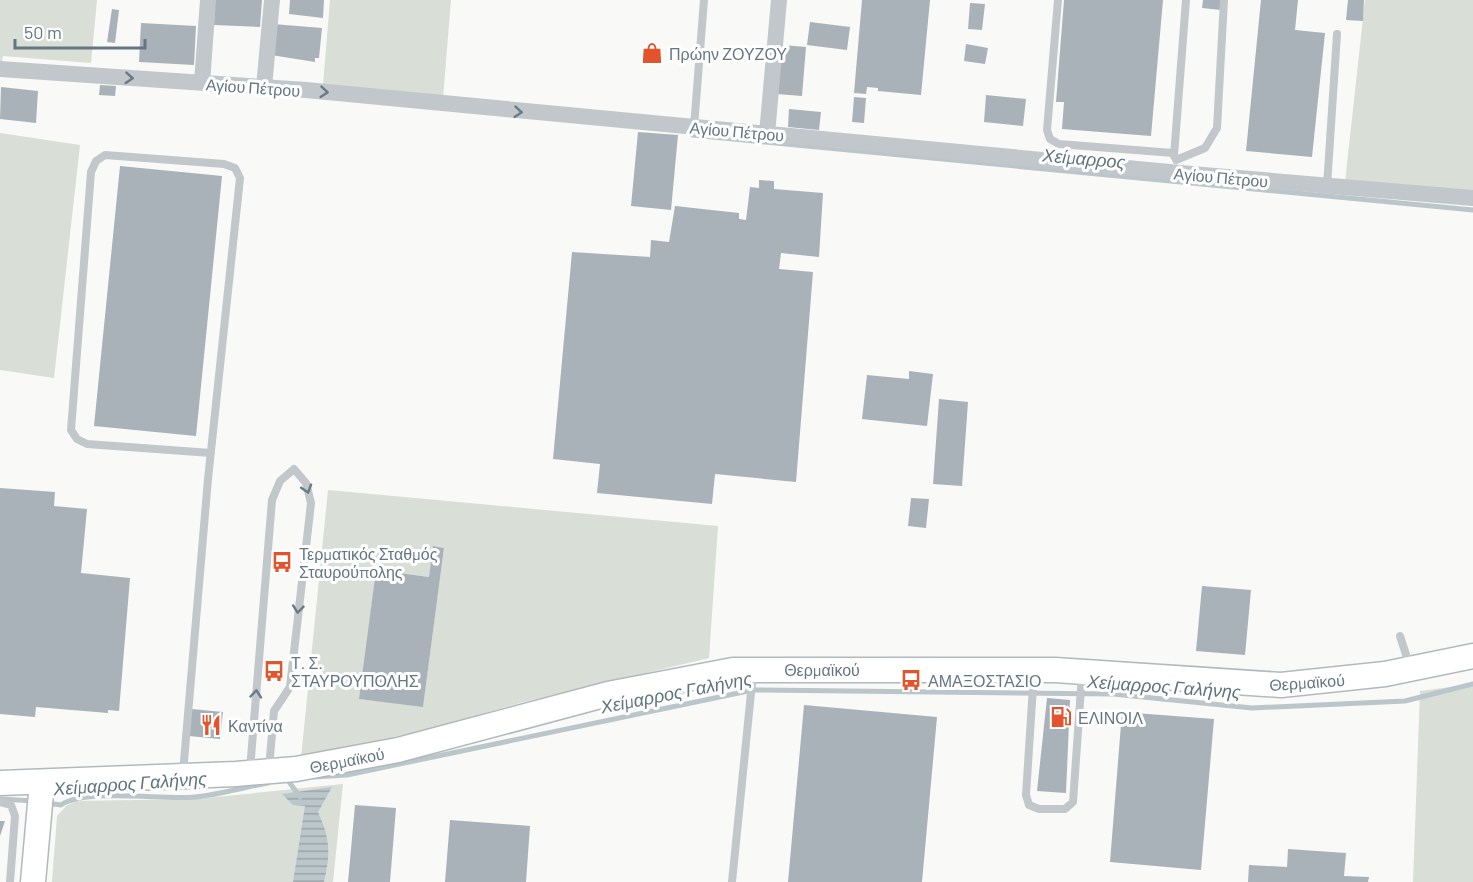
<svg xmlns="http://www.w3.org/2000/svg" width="1473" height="882" viewBox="0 0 1473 882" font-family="Barlow,sans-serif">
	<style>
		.green { fill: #d9ded6; fill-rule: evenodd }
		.water { fill: url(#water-rules) }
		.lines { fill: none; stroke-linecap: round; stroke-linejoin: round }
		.stream { stroke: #bac6ca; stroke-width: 5 }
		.building { fill: #a9b2b8 }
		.secondary-casing { stroke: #b2b9be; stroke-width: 27 }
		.lane { stroke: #c2c7cb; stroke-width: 8 }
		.street { stroke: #c2c7cb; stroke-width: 16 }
		.secondary { stroke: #fff; stroke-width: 24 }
		.oneway { stroke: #697a86 }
		.labels { text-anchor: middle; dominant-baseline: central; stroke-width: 6; stroke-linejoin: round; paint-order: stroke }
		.poi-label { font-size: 16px; fill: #647682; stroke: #fff; text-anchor: start }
		.street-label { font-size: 16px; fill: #647682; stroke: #fff }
		.water-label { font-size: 18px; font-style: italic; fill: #5f757c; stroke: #fff }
	</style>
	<defs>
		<pattern id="water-rules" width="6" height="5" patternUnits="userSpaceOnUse" patternTransform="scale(1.5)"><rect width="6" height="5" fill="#bac6ca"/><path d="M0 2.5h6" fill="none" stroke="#9ba5a9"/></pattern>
	</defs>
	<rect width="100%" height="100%" fill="#f9f9f7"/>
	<path class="green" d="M0 0H97L91 63 3 56 0 74Z
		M330 0H451L443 98 323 85Z
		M1365 0H1473V191L1345 182Z
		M0 133 80 145 54 378 0 370Z
		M328 490 718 526 709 658 520 703 429 729 301 758ZM434 546 444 548 423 706 360 699 376 570 429 577Z
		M1473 684V882H1413L1420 691Z
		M343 784 333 882H52L57 816 66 806 76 801 196 799Z"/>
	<path class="water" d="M332 787 318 812C330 839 331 853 324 882H293L305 806 293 805 282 794Z"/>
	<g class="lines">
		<path class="stream" d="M692 135 1473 210
			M313 777 347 775 753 690 1113 694 1252 708 1405 701 1473 684
			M287 779 300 797
			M0 799 35 801
			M47 803 61 805C86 788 162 800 195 797 219 795 244 787 268 783"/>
	</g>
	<path class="building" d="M215 0H262L260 27 214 25Z
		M290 0H324L323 18 289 14Z
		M862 0H930L921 95 878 91V88L867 87 866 94 854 93Z
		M1064 0H1163L1151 136 1062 129 1064 102H1056Z
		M1203 0H1222L1221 10 1202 8Z
		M1261 0H1298L1295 30 1325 33 1312 157 1246 151Z
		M1348 0H1364L1363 21 1346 20Z
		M970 3 985 4 982 30 968 29Z
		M112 9 119 10 115 43 107 42Z
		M810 22 850 27 847 50 807 45Z
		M141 23 196 26 194 65 139 62Z
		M273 24 322 28 319 58H315V62L271 55Z
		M966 44 988 48 985 64 964 61Z
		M782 45 806 47 802 96 777 94Z
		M100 85 116 86 115 96 99 95Z
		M1 87 38 91 36 123 0 119Z
		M986 95 1026 99 1023 126 984 122Z
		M854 97 866 98 864 123 852 122Z
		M789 109 821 112 819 130 788 127Z
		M638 132 678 135 671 210 631 206Z
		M120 166 222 176 196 436 94 426Z
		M759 180 774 181V189L823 193 819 257 781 253 779 269 813 272 796 482 715 474 712 504 597 493 600 464 553 459 572 252 650 257 651 240 669 242 675 206 739 213V219L746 220 750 187 759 188Z
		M909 371 933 374 927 426 862 419 867 375 909 379Z
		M939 399 968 402 962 486 933 484Z
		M0 488 55 492 54 506 87 509 81 573 130 578 119 711 108 710V713L36 707 35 717 0 714Z
		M911 498 929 499 926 528 908 526Z
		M433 546 444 548 423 707 359 699 376 570 429 577Z
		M1202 586 1251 590 1245 655 1196 651Z
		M1047 698 1070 700 1066 793 1037 791Z
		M804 705 937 717 922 882H788Z
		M192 709 223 712 220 739 189 736Z
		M1122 712 1214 719 1201 870 1110 862Z
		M355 805 396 808 390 882H348Z
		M450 820 530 826 526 882H445Z
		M0 821H5L0 836Z
		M1288 849 1346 853 1344 876 1369 877 1368 882H1248L1249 865 1287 867Z"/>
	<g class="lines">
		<defs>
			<path id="secondary" d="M0 783 236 774 296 769 398 750 608 694 733 670H1055L1281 685 1385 674 1473 656
				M33 882 42 782"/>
		</defs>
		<use href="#secondary" class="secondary-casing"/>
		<path class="lane" d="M1058 0 1047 130 1050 139 1059 144 1173 153
			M694 127 704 0
			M1174 156 1186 0
			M1176 160 1205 148 1217 128 1224 0
			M1327 186 1337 34
			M1400 636 1410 667
			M1034 671 1026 795 1029 805 1039 809H1065L1073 802 1082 674
			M250 770 272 500 280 481 294 469 306 483 311 503 290 687 274 711 269 768
			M183 773 208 479 240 178 235 168 224 164 105 155 96 161 91 172 71 430 77 439 87 444 211 453
			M0 802 11 805 15 816 10 882
			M732 882 753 673"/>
		<path class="street" d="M0 69 306 90 1180 173 1473 198
			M202 83 208 0
			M264 87 272 0
			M767 134 779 0"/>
		<use href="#secondary" class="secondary"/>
	</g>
	<defs><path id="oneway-chevron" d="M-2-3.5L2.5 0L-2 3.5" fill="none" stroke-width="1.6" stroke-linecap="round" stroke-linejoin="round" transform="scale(1.5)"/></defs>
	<g class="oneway">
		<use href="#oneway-chevron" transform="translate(129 78) rotate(4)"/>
		<use href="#oneway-chevron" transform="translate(324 92) rotate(5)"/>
		<use href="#oneway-chevron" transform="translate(518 112) rotate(5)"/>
		<use href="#oneway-chevron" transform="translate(307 489) rotate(72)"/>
		<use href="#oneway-chevron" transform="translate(298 609) rotate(96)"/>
		<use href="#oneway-chevron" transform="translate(256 694) rotate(-85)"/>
	</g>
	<defs>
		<symbol id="shop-bare" viewBox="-9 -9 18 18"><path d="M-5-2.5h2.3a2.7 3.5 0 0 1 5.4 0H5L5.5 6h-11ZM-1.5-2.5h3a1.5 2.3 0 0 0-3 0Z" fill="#e4542c" stroke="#fff" stroke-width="2.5" paint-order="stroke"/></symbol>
		<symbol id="bus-bare" viewBox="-9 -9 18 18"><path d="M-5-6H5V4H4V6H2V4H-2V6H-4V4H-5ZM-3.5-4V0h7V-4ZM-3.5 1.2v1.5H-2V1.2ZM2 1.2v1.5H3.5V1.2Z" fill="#e4542c" stroke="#fff" stroke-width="2.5" paint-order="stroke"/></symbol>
		<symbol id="fuel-bare" viewBox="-9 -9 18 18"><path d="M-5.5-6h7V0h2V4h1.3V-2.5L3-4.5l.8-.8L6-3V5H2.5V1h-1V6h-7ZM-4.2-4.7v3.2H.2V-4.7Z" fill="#e4542c" stroke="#fff" stroke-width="2.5" paint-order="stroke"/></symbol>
		<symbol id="restaurant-bare" viewBox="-9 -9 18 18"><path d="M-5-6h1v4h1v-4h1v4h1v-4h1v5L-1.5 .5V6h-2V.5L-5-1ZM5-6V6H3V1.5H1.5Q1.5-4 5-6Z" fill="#e4542c" stroke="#fff" stroke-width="2.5" paint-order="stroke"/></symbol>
	</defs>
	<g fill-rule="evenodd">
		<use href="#shop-bare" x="637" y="38" width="30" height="30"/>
		<use href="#bus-bare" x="267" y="547" width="30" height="30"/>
		<use href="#bus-bare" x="259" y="656" width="30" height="30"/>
		<use href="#bus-bare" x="896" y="665" width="30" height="30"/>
		<use href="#fuel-bare" x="1046" y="702" width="30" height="30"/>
		<use href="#restaurant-bare" x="196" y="710" width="30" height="30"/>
	</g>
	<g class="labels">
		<g class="poi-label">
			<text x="669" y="53">Πρώην ΖΟΥΖΟΥ</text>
			<text x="299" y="553">Τερματικός Σταθμός<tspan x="299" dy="18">Σταυρούπολης</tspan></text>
			<text x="291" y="662">Τ. Σ.<tspan x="291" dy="18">ΣΤΑΥΡΟΥΠΟΛΗΣ</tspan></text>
			<text x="928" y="680">ΑΜΑΞΟΣΤΑΣΙΟ</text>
			<text x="1078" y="717">ΕΛΙΝΟΙΛ</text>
			<text x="228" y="725">Καντίνα</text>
		</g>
		<g class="street-label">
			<text transform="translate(253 87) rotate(4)">Αγίου Πέτρου</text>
			<text transform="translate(737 131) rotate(5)">Αγίου Πέτρου</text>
			<text transform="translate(1221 177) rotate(5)">Αγίου Πέτρου</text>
			<text x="822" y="669">Θερμαϊκού</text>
			<text transform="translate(1307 682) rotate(-4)">Θερμαϊκού</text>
			<text transform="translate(347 760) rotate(-11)">Θερμαϊκού</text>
		</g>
		<g class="water-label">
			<text transform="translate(1084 158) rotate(5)">Χείμαρρος</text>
			<text transform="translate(1164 686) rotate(4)">Χείμαρρος Γαλήνης</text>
			<text transform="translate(676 692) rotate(-11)">Χείμαρρος Γαλήνης</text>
			<text transform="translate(130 783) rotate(-4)">Χείμαρρος Γαλήνης</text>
		</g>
	</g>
	<path d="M15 39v9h130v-9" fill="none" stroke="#647682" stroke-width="3"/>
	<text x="24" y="39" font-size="18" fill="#647682" stroke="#ffffff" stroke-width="4.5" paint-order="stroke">50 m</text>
</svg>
